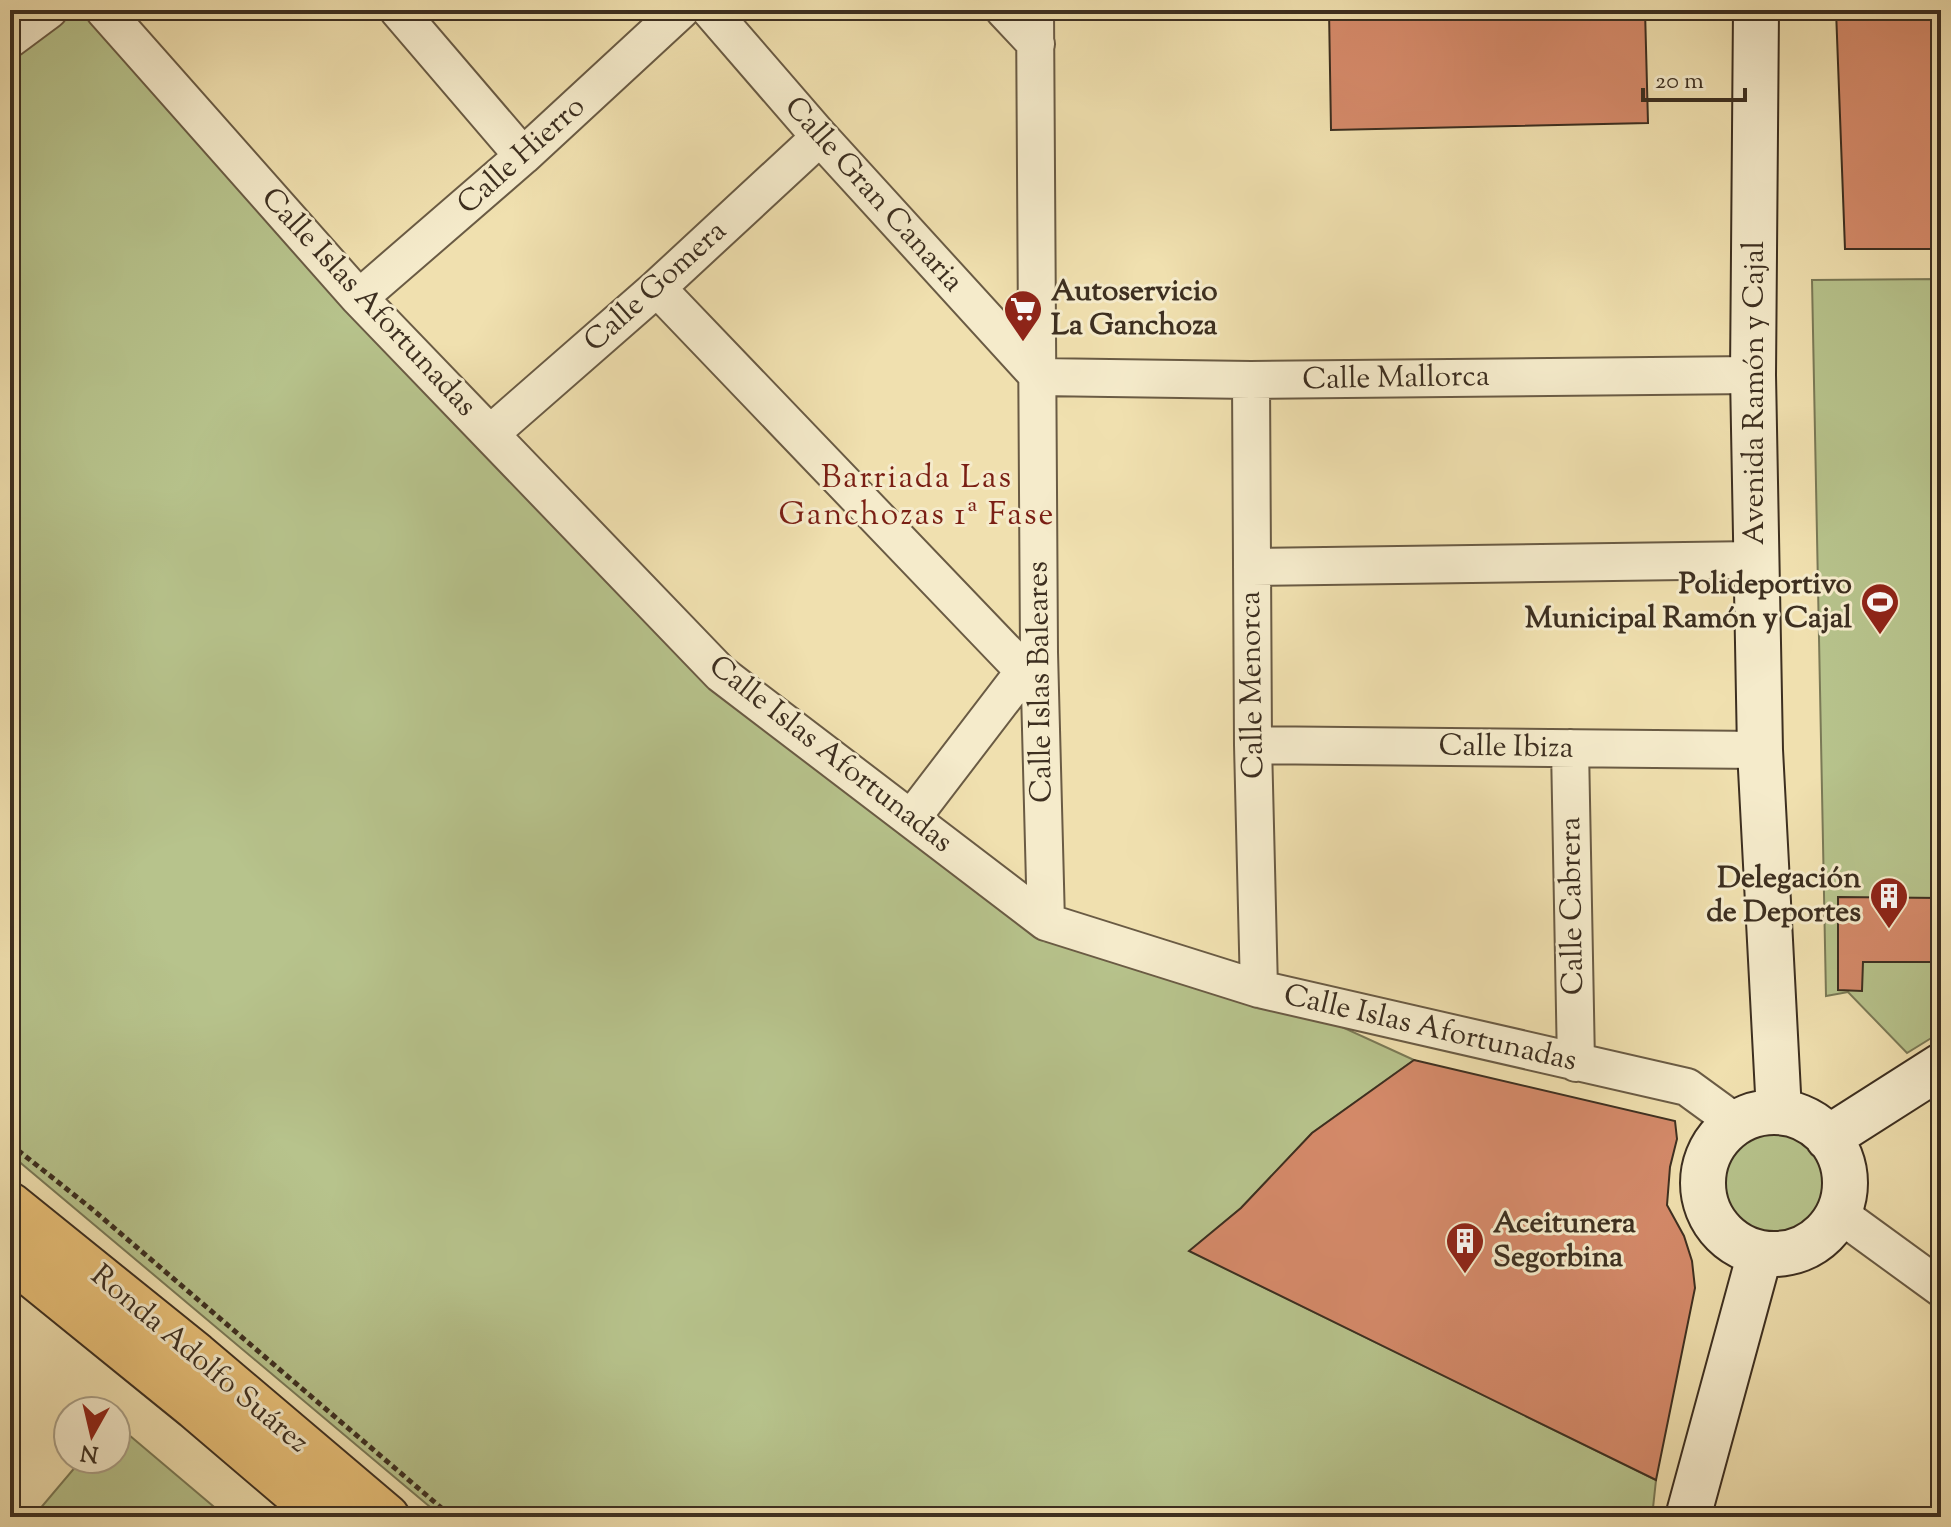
<svg xmlns="http://www.w3.org/2000/svg" width="1951" height="1527" viewBox="0 0 1951 1527" font-family="'Sorts Mill Goudy',serif">
	<style>
		.green { fill: #b7c38c; stroke: #7a7956; stroke-width: 2 }
		.building { fill: #d58a6a; stroke: #3d2f20; stroke-width: 2 }
		.lines { fill: none; stroke-linecap: round; stroke-linejoin: round }
		.street-casing { stroke: #6a5b44; stroke-width: 40 }
		.secondary-casing { stroke: #3d2f20; stroke-width: 48 }
		.primary-casing { stroke: #3d2f20; stroke-width: 48 }
		.path { stroke: #3d2f20; stroke-width: 5; stroke-dasharray: 6 4; stroke-linecap: butt }
		.street { stroke: #f5ebcb; stroke-width: 36 }
		.secondary { stroke: #f5ebcb; stroke-width: 44 }
		.primary { stroke: #e8c078; stroke-width: 44 }
		.labels { text-anchor: middle; dominant-baseline: central; stroke-width: 6; stroke-linejoin: round; paint-order: stroke }
		.street-label { font-size: 30px; fill: #3d2f20; stroke: #f5ebcb }
		.poi-label { font-size: 30px; font-weight: bold; fill: #3d2f20; stroke: #f5ebcb; text-anchor: start }
		.neighbourhood-label { font-size: 32px; letter-spacing: 2px; fill: #7a1f14; stroke: #f5ebcb }
	</style>
	<rect width="100%" height="100%" fill="#f0e0af"/>
	<filter id="stains"><feTurbulence type="fractalNoise" baseFrequency=".0025" numOctaves="4"/><feColorMatrix values="0 0 0 0 .2 0 0 0 0 .09 0 0 0 0 .02 0 0 0 .5 -.17"/></filter>
	<radialGradient id="worn" r=".72"><stop offset=".6" stop-color="#630" stop-opacity="0"/><stop offset="1" stop-color="#630" stop-opacity=".3"/></radialGradient>
	<path class="green" d="M10 10H104L721 674 1046 922 1259 989 1414 1060 1312 1133 1241 1208 1190 1251 1656 1480 1652 1517H442L10 1154Z
		M1941 279V1032L1907 1053 1848 992 1826 996 1812 280Z
		M1725 1183a50 50 0 1 1 100 0a50 50 0 1 1-100 0Z
		M116 1424 226 1517H33L82 1459H116Z"/>
	<path class="building" d="M1329 10H1645L1648 123 1331 130Z
		M1836 10H1941V249H1845Z
		M1838 897 1941 898V962H1863L1862 991 1838 990Z
		M1414 1060 1675 1121 1677 1139 1670 1167 1667 1205 1684 1236 1692 1261 1695 1288 1656 1480 1189 1251 1241 1208 1312 1133Z"/>
	<g class="lines">
		<defs>
			<path id="street" d="M104 10 359 298 721 674 1046 922 1259 989 1687 1087 1735 1122
				M398 10 523 156
				M710 10 820 137 1039 377 1251 380 1753 375
				M1004 10 1036 44
				M1035 10 1039 652 1046 922
				M10 39 49 10
				M657 288 1025 672
				M359 298 523 156 681 10
				M1251 380 1253 745 1259 989
				M490 434 657 288 820 137
				M1252 567 1756 560
				M1253 745 1760 750
				M1570 748 1576 1063
				M911 819 1038 653
				M1838 1213 1941 1288"/>
			<path id="secondary" d="M1756 10 1753 375 1760 750 1779 1112
				M1703 1183a71 71 0 1 1 142 0a71 71 0 1 1-142 0Z
				M1828 1138 1941 1066
				M1688 1517 1760 1253"/>
			<path id="primary" d="M10 1205 196 1355 387 1517
				M10 1257 195 1407 324 1517"/>
		</defs>
		<use href="#street" class="street-casing"/>
		<use href="#secondary" class="secondary-casing"/>
		<use href="#primary" class="primary-casing"/>
		<path class="path" d="M10 1144 92 1209 452 1517"/>
		<use href="#street" class="street"/>
		<use href="#secondary" class="secondary"/>
		<use href="#primary" class="primary"/>
	</g>
	<defs>
		<symbol id="supermarket-pin" viewBox="-11 -11 22 30"><path d="M0 17L-7.5 6A9.5 9.5 0 1 1 7.5 6Z" fill="#8f2418" stroke="#f5ebcb"/><path d="M-6-5.5h2.5l.6 2H6L4.5 2H-2.5L-4.4-4H-6ZM-1.5 3.2a1.3 1.3 0 1 0 .1 0ZM3 3.2a1.3 1.3 0 1 0 .1 0Z" fill="#fff"/></symbol>
		<symbol id="stadium-pin" viewBox="-11 -11 22 30"><path d="M0 17L-7.5 6A9.5 9.5 0 1 1 7.5 6Z" fill="#8f2418" stroke="#f5ebcb"/><path d="M0-5a6.5 5 0 1 0 0 10a6.5 5 0 1 0 0-10ZM-3.5-1.8h7v3.6h-7Z" fill="#fff"/></symbol>
		<symbol id="building-pin" viewBox="-11 -11 22 30"><path d="M0 17L-7.5 6A9.5 9.5 0 1 1 7.5 6Z" fill="#8f2418" stroke="#f5ebcb"/><path d="M-4-6H4V6H1V3H-1V6H-4ZM-2.5-4.3h1.7v1.8h-1.7ZM.8-4.3h1.7v1.8H.8ZM-2.5-1h1.7V.8h-1.7ZM.8-1h1.7V.8H.8Z" fill="#fff"/></symbol>
	</defs>
	<g fill-rule="evenodd">
		<use href="#supermarket-pin" x="1001" y="287" width="44" height="60"/>
		<use href="#stadium-pin" x="1858" y="580" width="44" height="60"/>
		<use href="#building-pin" x="1867" y="874" width="44" height="60"/>
		<use href="#building-pin" x="1443" y="1219" width="44" height="60"/>
	</g>
	<g class="labels">
		<g class="street-label">
			<text transform="translate(522 156) rotate(-42)">Calle Hierro</text>
			<text transform="translate(873 195) rotate(48)">Calle Gran Canaria</text>
			<text transform="translate(656 287) rotate(-42)">Calle Gomera</text>
			<text transform="translate(368 303) rotate(47)">Calle Islas Afortunadas</text>
			<text transform="translate(1396 379) rotate(-1)">Calle Mallorca</text>
			<text transform="translate(1755 393) rotate(-90)">Avenida Ramón y Cajal</text>
			<text transform="translate(1041 682) rotate(-91)">Calle Islas Baleares</text>
			<text transform="translate(1253 685) rotate(-91)">Calle Menorca</text>
			<text transform="translate(1506 748) rotate(1)">Calle Ibiza</text>
			<text transform="translate(830 755) rotate(38)">Calle Islas Afortunadas</text>
			<text transform="translate(1573 906) rotate(-91)">Calle Cabrera</text>
			<text transform="translate(1430 1029) rotate(13)">Calle Islas Afortunadas</text>
			<text transform="translate(199 1360) rotate(40)">Ronda Adolfo Suárez</text>
		</g>
		<g class="poi-label">
			<text x="1051" y="292">Autoservicio<tspan x="1051" dy="34">La Ganchoza</tspan></text>
			<text x="1852" y="585" text-anchor="end">Polideportivo<tspan x="1852" dy="34">Municipal Ramón y Cajal</tspan></text>
			<text x="1861" y="879" text-anchor="end">Delegación<tspan x="1861" dy="34">de Deportes</tspan></text>
			<text x="1493" y="1224">Aceitunera<tspan x="1493" dy="34">Segorbina</tspan></text>
		</g>
		<g class="neighbourhood-label">
			<text x="917" y="479">Barriada Las<tspan x="917" dy="37">Ganchozas 1ª Fase</tspan></text>
		</g>
	</g>
	<rect width="1951" height="1527" fill="none" stroke="#f0e0af" stroke-width="40"/>
	<rect x="12" y="12" width="1927" height="1503" fill="none" stroke="#3d2f20" stroke-width="4"/>
	<rect x="20" y="20" width="1911" height="1487" fill="none" stroke="#3d2f20" stroke-width="2"/>
	<g transform="translate(92 1435) rotate(188)"><circle r="38" fill="#f5ebcb" stroke="#aba087" stroke-width="2"/>
	<path d="M0-6L14 30L0 20L-14 30Z" fill="#8f2418"/>
	<text y="-12" font-size="22" font-weight="bold" text-anchor="middle" fill="#3d2f20">N</text>
	</g>
	<path d="M1643 88v12h102v-12" fill="none" stroke="#3d2f20" stroke-width="4"/>
	<text x="1655" y="88" font-size="24" fill="#3d2f20" stroke="#f5ebcb" stroke-width="6" paint-order="stroke">20 m</text>
	<rect width="100%" height="100%" filter="url(#stains)"/>
	<rect width="100%" height="100%" fill="url(#worn)"/>
</svg>
